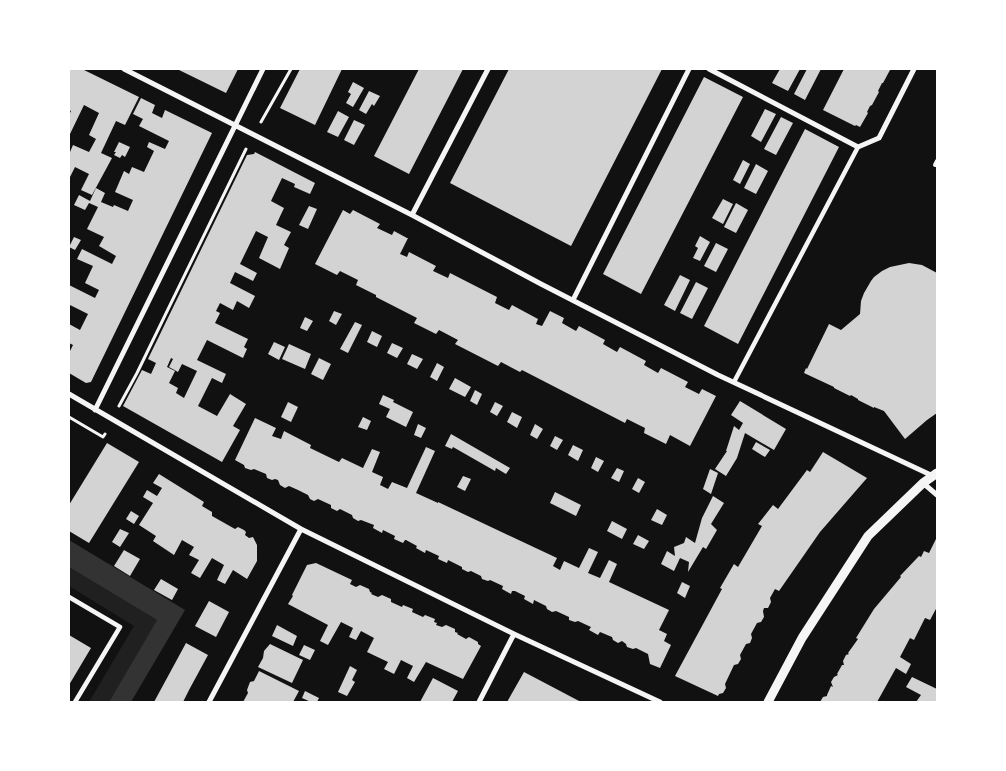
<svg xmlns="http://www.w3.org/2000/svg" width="1006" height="771" viewBox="0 0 1006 771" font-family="'Work Sans',sans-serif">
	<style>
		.green { fill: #202020 }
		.water { fill: #333 }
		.building { fill: #d3d3d3; fill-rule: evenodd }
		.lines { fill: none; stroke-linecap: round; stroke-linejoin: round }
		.path { stroke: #f5f5f5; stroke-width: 3 }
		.service { stroke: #f5f5f5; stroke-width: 4 }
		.pedestrian { stroke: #f5f5f5; stroke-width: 4.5 }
		.minor { stroke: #f5f5f5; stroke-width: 5 }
		.tertiary { stroke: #f5f5f5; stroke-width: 9 }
	</style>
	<rect width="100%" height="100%" fill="#111"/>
	<path class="green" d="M69 567 157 620 109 702H89L134 626 69 586Z"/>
	<path class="water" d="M69 540 185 610 131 702H109L157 620 69 567Z"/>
	<path class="building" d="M69 69H82L139 97 125 125 116 121 101 153 112 158 92 195 81 190 89 174 75 167 69 179V152H70L73 145 89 152 96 139 89 135 99 113 84 105 70 134H69V115L71 111 69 110Z
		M177 69H238L226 93Z
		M300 69H342L315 125 280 108Z
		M419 69H463L409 174 374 156Z
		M509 69H662L571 246 450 183Z
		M780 69H800L788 91 772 83Z
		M807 69H821L805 100 794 94Z
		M844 69H888L890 70 883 83H882L878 91 879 92 872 105 870 106 867 112 868 113 860 127 856 125 855 126 823 110Z
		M704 77 743 97 641 294 603 274Z
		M353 82 364 88 353 107 346 103 351 94 348 92Z
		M369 91 380 96 374 106 372 104 366 114 359 110Z
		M141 98 155 105 152 113 162 118 165 110 212 133 91 382 86 383 69 373V350L70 351 73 345 69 343V324L80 330 88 314 70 305 69 285 95 298 99 290 85 283 93 266 77 259 82 249 112 264 116 256 99 246 104 237 87 229 98 207 89 203 85 210 74 205 79 195 90 201 96 188 105 193 101 202 113 207 114 205 128 211 133 200 115 192 124 171 129 174 132 167 144 172 154 151 147 147 149 142 165 149 169 141 139 126 143 119 133 114Z
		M765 109 776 114 761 142 751 136Z
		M338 111 349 117 338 137 327 132Z
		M781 117 793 123 776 155 764 149Z
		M354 120 365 125 354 145 344 140Z
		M805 129 839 147 738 344 704 326Z
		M119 142 130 147 125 157 122 155 120 158 114 155 116 152H114Z
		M255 152 315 183 310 194 294 187 295 184 282 178 271 201 284 208 276 225 291 232 284 245 289 248 280 269 259 258 268 237 256 231 240 264 257 273 253 281 235 272 230 283 255 296 249 308 237 301 233 310 220 303 216 311 220 313 215 323 248 339 244 347 247 349 243 358 207 340 197 360 226 374 222 383 212 378 198 406 217 416 230 394 246 404 233 426 240 430 222 462 123 406 142 370 151 374 156 363 148 359 247 155 254 154ZM171 358 173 359 169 367 178 372 182 364 197 371 184 398 176 393 178 388 169 383 175 371 167 367Z
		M743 160 750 164 740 184 733 180Z
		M756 164 768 171 756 194 744 188Z
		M723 199 733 204 723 224 712 218Z
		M736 203 748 210 736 233 724 227Z
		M309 206 317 209 308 229 299 225Z
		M343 210 350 214 353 210 380 224 377 228 392 235 394 231 407 238H408L400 254 407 257 409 252 436 266 433 271 448 278 450 273 497 297 495 303 509 310 512 305 538 319 536 324 542 326 550 311 564 318 562 323 576 331 579 326 605 340 603 344 617 352 620 347 646 361 644 365 658 373 661 368 688 382 685 387 699 394 702 389 716 396 690 446 670 435 666 444 644 433 645 428 627 419 625 423 522 370 520 372 501 362 498 366 455 344 458 340 439 330 436 334 414 323 417 318 376 297V295L356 285 358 280 340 271 337 275 315 264Z
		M700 236 710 242 700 261 693 258 698 248 695 246Z
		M74 237 81 240 75 250 69 247Z
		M716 243 728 249 716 272 704 266Z
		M909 263 922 265 937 273V413L927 420 905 439 884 411 874 407V408L858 400V399L851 395 850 396 834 388V387L804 373 806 368 807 369 829 324 841 330 860 314 861 301 864 293 871 281 874 277 882 271 890 267Z
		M680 275 690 280 675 311 664 305Z
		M696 282 708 288 692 319 680 313Z
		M334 311 342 314 336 325 329 321Z
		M305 317 313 321 307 331 300 328Z
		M355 322 362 325 348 353 340 349Z
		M372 331 382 336 377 347 367 342Z
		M274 342 285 347 279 360 268 354Z
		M392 343 403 348 397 358 387 353Z
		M289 344 311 354 305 369 282 359Z
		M412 354 423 359 417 369 407 364Z
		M319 358 331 364 323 380 311 374Z
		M437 363 444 367 437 381 430 377Z
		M455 378 471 387 465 397 449 389Z
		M475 390 482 394 477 405 470 401Z
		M383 395 394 400 393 402 413 412 406 427 386 417 390 409 379 404Z
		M740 401 786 429 774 450 745 433 737 458 726 476 715 469 727 451H726L734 426 739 430 743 423 731 415Z
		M288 402 298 407 291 422 281 417Z
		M495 402 503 406 497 416 490 412Z
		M512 412 522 417 517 428 507 422Z
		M363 417 371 421 367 430 358 427Z
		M255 418 276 428 272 436 281 439 284 431 311 445 310 448 339 462 342 458 363 468 372 449 380 452 372 472 383 477 380 485 388 489 392 482 407 488 426 447 435 451 416 493 438 503V502L557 558 553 566 560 570 564 561 579 568 589 548 598 552 588 573 600 578 609 560 617 564 609 582 669 610 659 630 667 634 664 641 671 645 660 668 650 664 648 654 636 648 633 649 627 647 626 644 622 641 618 643 613 640 612 637 600 632 598 635 589 630 591 627 578 621 575 622 569 620V617L556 611 552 612 547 609 546 606 534 600 533 604 524 599 525 596 515 591H512L511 594 502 589 503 586 490 580 488 581 482 579 481 576 471 571 468 572 462 569V567L448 560 447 563 438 559 439 556 426 550 425 553 416 548 417 546 406 540H405L403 543 394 539 395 536 383 530 382 533 373 528 374 525 361 520 358 521 353 518 352 515 340 509 337 511 331 508V505L318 499 314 501 310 499 308 495 298 490 289 486 285 488 280 485 278 480 275 479 272 480 267 478 266 474 254 469 251 470 245 468 244 465 235 460Z
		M418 424 426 428 421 438 414 435Z
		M535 424 543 429 537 439 530 435Z
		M451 434 510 468 506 474 496 468 495 471 453 447 452 449 445 446Z
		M555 436 563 440 557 450 550 446Z
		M756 442 770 450 765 457 752 449Z
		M107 443 139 462 89 543 69 531V505Z
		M573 445 583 450 578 461 568 455Z
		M823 452 867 478 820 532 779 591 775 589 770 598 771 602 768 608H764L763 611 764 617 761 622 757 623 751 634 752 638 750 643 746 644 740 655 741 659 738 664 734 665 725 684 726 688 723 693 719 694 718 696 675 676 722 589 720 588 734 564 738 567 762 526 758 524 773 505 778 509 807 470 810 472Z
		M596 457 604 461 598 472 591 468Z
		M617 468 624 471 619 482 611 478Z
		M710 469 718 473 711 494 703 489Z
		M159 474 204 502 202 506 212 512V516L235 529 238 527 244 530 246 532 245 535 249 538 253 537 257 545V561L247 579 233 570 225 584 217 580 224 565 212 558 200 578 191 573 199 560 189 555 194 547 182 540 174 555 153 541 156 536 139 525 153 503 143 497 147 490 157 496 162 488 153 483Z
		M463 476 471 479 465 491 457 487Z
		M638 478 645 482 639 493 632 489Z
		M555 492 581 505 576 516 550 503Z
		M713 496 724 503 711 524 717 530 706 549 703 547 688 572 689 562 680 558 674 571 661 564 667 551 675 556 674 547 684 543 686 537 695 543 702 518Z
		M657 509 667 515 662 525 651 520Z
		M131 511 139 516 134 524 126 519Z
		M612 521 627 529 622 539 607 531Z
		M120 529 129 533 120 547 112 542Z
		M638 535 649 541 644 549 633 544Z
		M937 537V607L930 620 925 618 914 640 910 638 900 657 911 664 906 674 896 668 877 702H820L823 697 827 696V695L831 686 833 687 831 682 834 677 838 675 837 674 842 665H844L843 661 846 655 849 654 848 653 858 639 856 638 874 609 901 577 900 576 919 556 921 557 924 551 929 553Z
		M124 550 140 559 130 576 114 566Z
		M316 563 352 580 350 584 356 587 360 585 369 589 370 592 372 593 371 594 378 597 382 595 391 599V602L402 607 403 605 413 609 412 612 423 617 425 615 435 619 434 622 437 623 436 625 442 627 446 625 455 629V632L458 633 457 634 466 639 469 637 478 642V644L481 646 463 679 426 662 414 682 407 678 413 666 401 660 394 674 384 669 388 662 367 652 374 638 361 631 356 640 349 637 353 628 341 622 328 645 320 641 328 625 288 604 293 596 292 595 307 565Z
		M161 579 178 589 172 600 154 590Z
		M682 582 690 586 685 598 677 593Z
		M209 601 229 612 216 637 195 626Z
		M277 625 297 636 293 646 272 636Z
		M69 635 91 648 69 685Z
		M186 643 208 655 189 690 183 702H154Z
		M270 644 303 660 292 683 258 667 263 658 264 651Z
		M304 645 315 650 310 660 299 655Z
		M350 666 357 670 352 680 355 682 347 696 338 692Z
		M259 671 299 691 293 702H243L248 693 247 690 250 682 254 681Z
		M524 672 581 702H507Z
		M912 677 937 689V702H916L921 695 906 687Z
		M433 678 458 691 452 702H420Z
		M305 691 319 698 317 702H311L302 698Z"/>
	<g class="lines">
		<path class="path" d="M261 122 291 69
			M119 406 137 373 246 149
			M69 417 103 437 105 434"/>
		<path class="service" d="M935 165 937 161"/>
		<path class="pedestrian" d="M734 382 858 147
			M69 597 120 627 75 702"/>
		<path class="minor" d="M124 69 412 215 541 284 718 375 933 476
			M709 69 858 147 879 138 914 69
			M412 215 488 69
			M573 300 689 69
			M69 394 301 529 514 634 660 702
			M95 410 263 69
			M923 483 937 495
			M209 702 301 529
			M479 702 514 634"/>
		<path class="tertiary" d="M768 702 802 638 868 536 923 483 937 473"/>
	</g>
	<rect width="1006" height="771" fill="none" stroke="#ffffff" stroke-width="140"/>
</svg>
